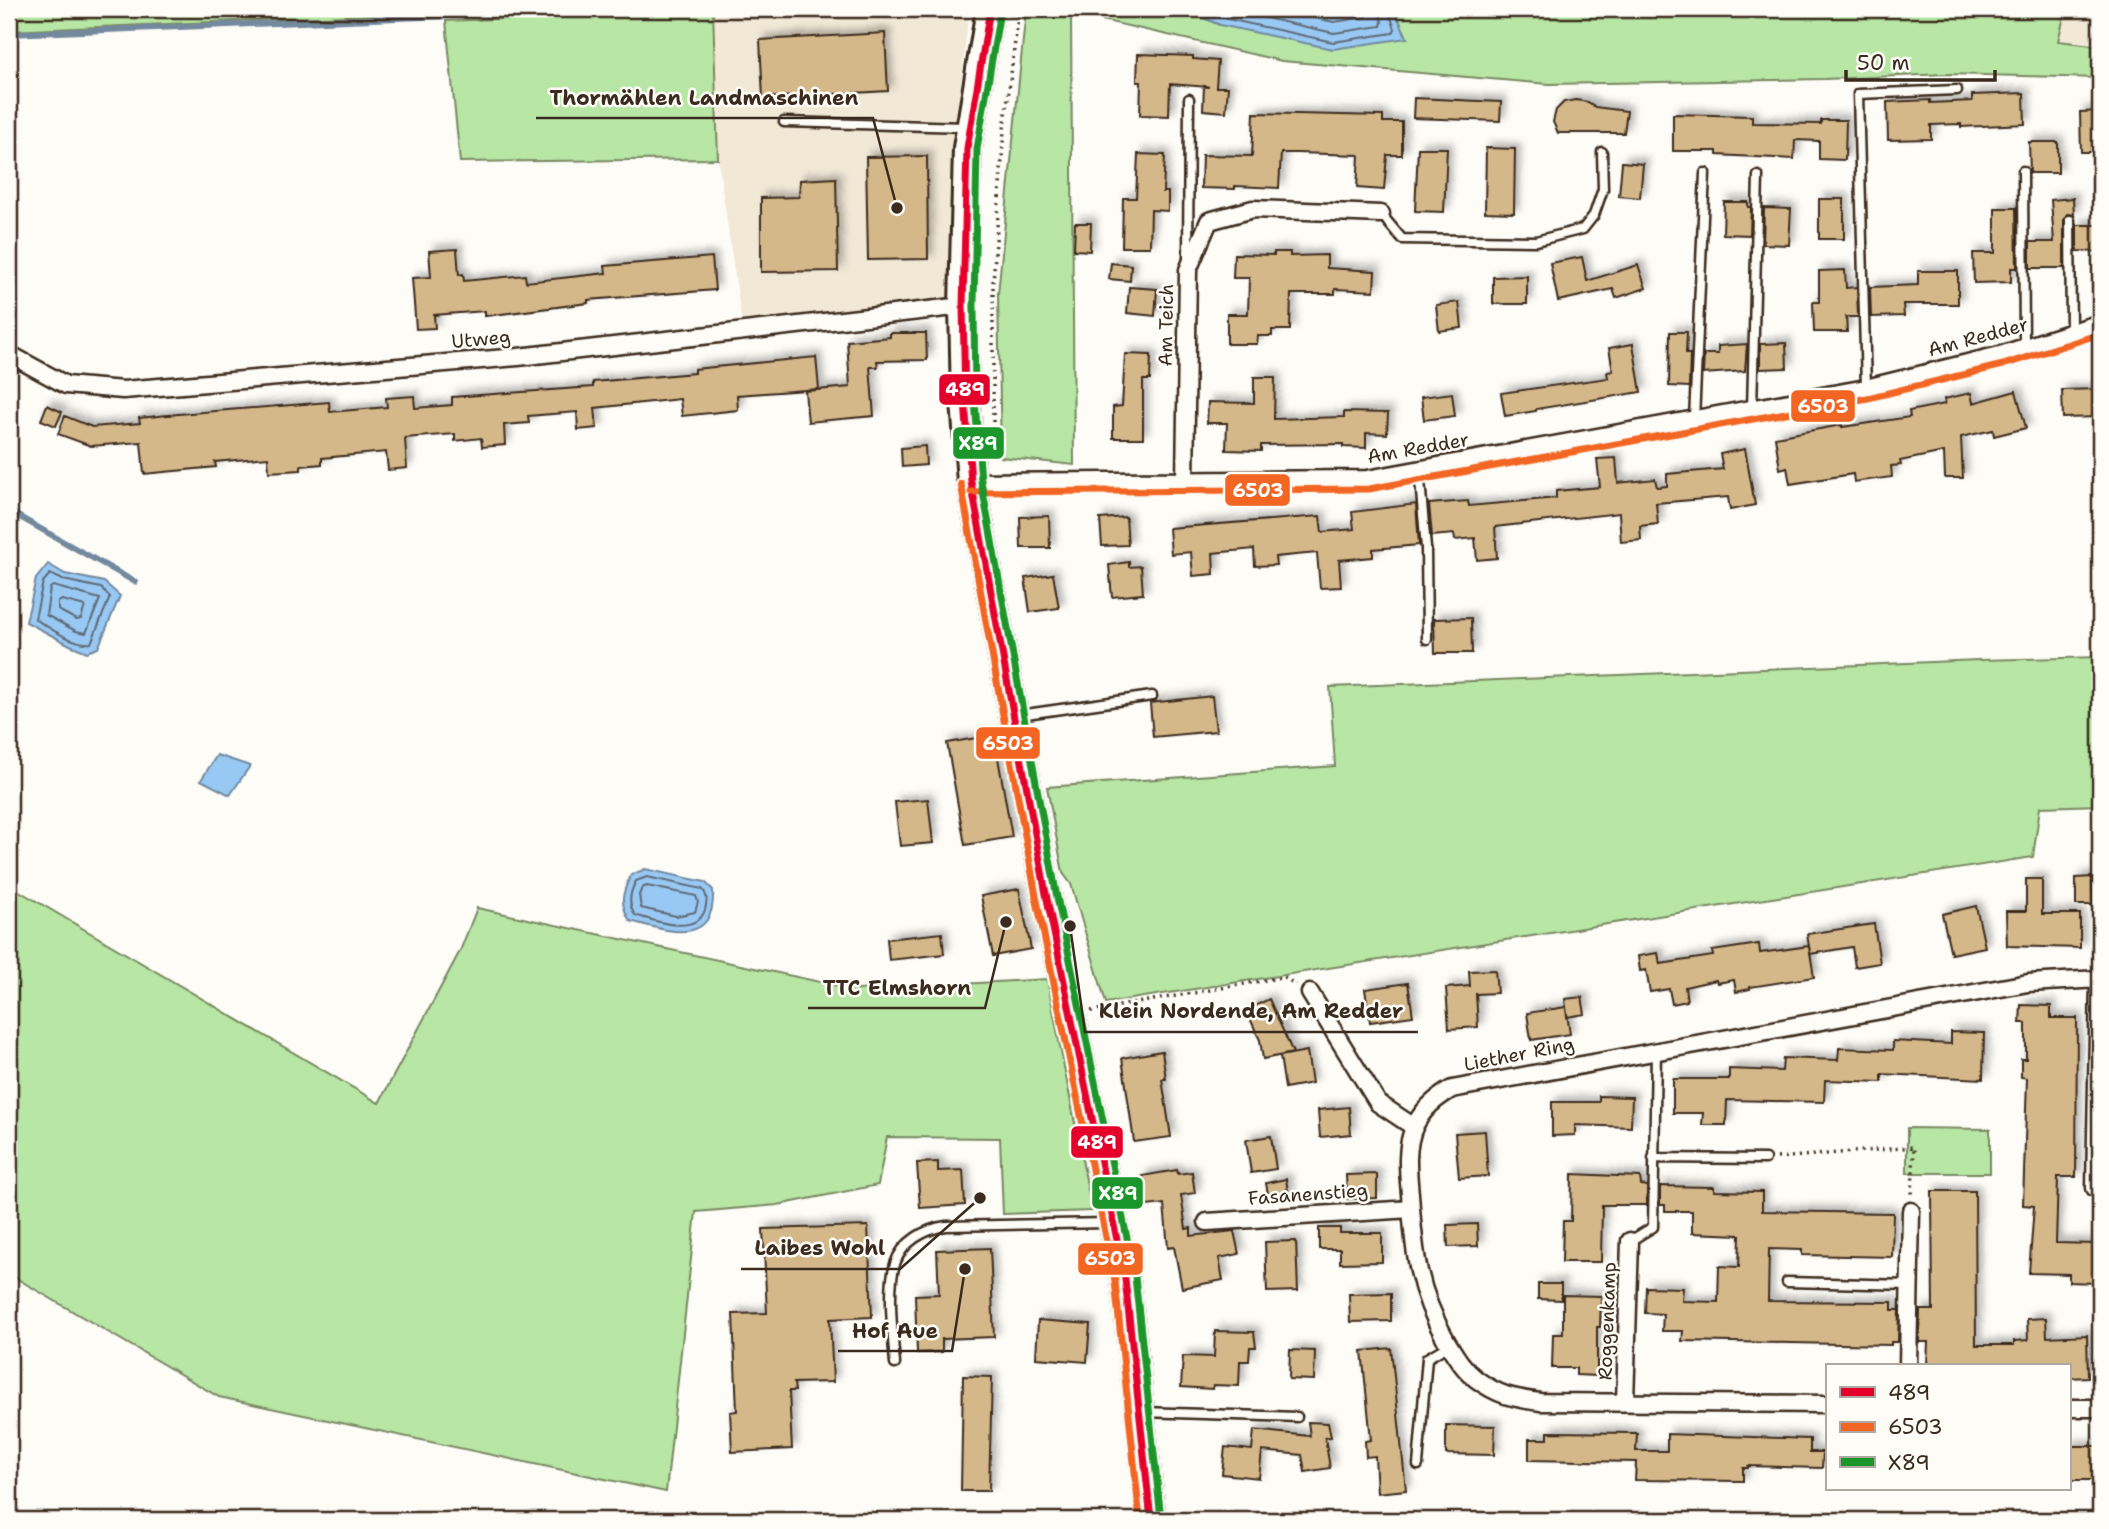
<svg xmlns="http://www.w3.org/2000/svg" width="2109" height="1529" viewBox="0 0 2109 1529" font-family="'Shantell Sans',sans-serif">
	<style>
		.built { fill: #f1e8d6 }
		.green { fill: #b7e6a5; stroke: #798862; stroke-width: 2 }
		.water { fill: #98c9f4; stroke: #73899e; stroke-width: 2 }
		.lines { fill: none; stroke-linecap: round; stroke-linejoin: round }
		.shore { stroke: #606a74; stroke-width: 2 }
		.stream { stroke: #73899e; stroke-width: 6 }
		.building { fill: #d5b88a; stroke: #3b2a1e; stroke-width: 2; filter: url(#shadow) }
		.lane-casing { stroke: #3b2a1e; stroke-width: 13 }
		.street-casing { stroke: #3b2a1e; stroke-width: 21 }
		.primary-casing { stroke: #3b2a1e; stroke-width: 32 }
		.path { stroke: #3b2a1e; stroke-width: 3.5; stroke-dasharray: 2 5; stroke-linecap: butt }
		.lane { stroke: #fdfcf7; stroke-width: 8 }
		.street { stroke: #fdfcf7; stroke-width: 16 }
		.primary { stroke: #fdfcf7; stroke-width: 26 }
		.bus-1-casing { stroke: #fdfcf7; stroke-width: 12 }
		.bus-2-casing { stroke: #fdfcf7; stroke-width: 12 }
		.bus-3-casing { stroke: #fdfcf7; stroke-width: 12 }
		.bus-1 { stroke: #e4002b; stroke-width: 7 }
		.bus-2 { stroke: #f26522; stroke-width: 7 }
		.bus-3 { stroke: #1a962b; stroke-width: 7 }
		.labels { text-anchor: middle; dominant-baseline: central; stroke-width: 5; stroke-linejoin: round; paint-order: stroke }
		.street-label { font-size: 19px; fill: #3b2a1e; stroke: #fdfcf7 }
		.leader { fill: none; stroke: #3b2a1e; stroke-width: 2.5 }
		.callout-dot { fill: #3b2a1e; stroke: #fdfcf7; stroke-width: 2.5 }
		.callout-label { font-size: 21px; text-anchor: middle; font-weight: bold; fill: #3b2a1e; stroke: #fdfcf7; stroke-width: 5; stroke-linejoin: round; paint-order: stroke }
		.line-badge { stroke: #fdfcf7; stroke-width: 2.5 }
		.badge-label { font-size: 19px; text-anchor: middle; font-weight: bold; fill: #fff }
	</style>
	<defs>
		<filter id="shadow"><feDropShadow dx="5" dy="-5" stdDeviation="3.5" flood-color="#0004"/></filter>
	</defs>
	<rect width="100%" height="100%" fill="#fdfcf7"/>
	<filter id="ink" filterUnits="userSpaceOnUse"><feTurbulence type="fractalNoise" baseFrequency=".0143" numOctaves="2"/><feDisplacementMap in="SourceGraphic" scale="14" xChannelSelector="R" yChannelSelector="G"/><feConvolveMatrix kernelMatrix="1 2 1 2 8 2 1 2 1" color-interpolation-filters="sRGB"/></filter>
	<g filter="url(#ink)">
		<path class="built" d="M969 9 954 149V299L742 324 718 159 713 10Z
			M2066 9H2100V46L2058 41Z"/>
		<path class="green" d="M9 9H506L9 31Z
			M1026 9H1183L1220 25 1407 38 1394 9H2066L2058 41 2100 46V78L1947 74 1825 79 1549 84 1282 61 1071 13 1074 465 1001 457 998 294Z
			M713 10 718 159 460 162 446 21Z
			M2100 657V805L2040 807 2033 857 1106 1003 1071 884 1063 873 1047 787 1335 766 1330 687 1979 660Z
			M9 885 379 1103 460 951 477 908 857 990 1047 979 1092 1211 1003 1214 1000 1138 887 1137 878 1185 778 1205 696 1212 666 1492 219 1397 9 1274Z
			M1907 1128 1990 1129V1173H1907Z"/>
		<path class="water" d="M1183 9H1394L1407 38 1333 49 1220 25Z
			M48 564 65 574 104 582 120 596 98 648 87 652 70 645 26 622 36 579Z
			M217 755 250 766 230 795 201 780Z
			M645 869 705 882 713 890C716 948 668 931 630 921 619 903 622 893 631 875Z"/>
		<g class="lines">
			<path class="shore" d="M1201 9 1223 18 1333 42 1393 33 1395 29 1388 9
				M1224 9 1334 33 1381 26 1382 22 1379 9
				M1272 9 1334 22 1366 17 1369 9
				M50 574 63 580 101 588 110 597 91 643C74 645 49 628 35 619L43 582Z
				M53 586 100 599 86 633 76 631 46 615 50 588Z
				M62 600 85 606 81 619 77 620 58 610V602Z
				M647 877 702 889C708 895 707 902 705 910 696 936 654 921 635 915 627 904 630 892 636 881Z
				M647 886 696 896 698 902 695 912 676 916 641 908 639 895 642 888Z"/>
			<path class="stream" d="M9 34 612 9
				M9 511 135 582"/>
		</g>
		<path class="building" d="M885 33 888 91 763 98 760 40Z
			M1138 54 1193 56V59L1218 61 1216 87H1228L1226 112 1203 110 1204 86 1209 87 1170 84 1169 116 1140 115 1141 82H1137Z
			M2024 93 2025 124 1961 127V124L1931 125V139L1888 140 1887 102 1930 100V103L1972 101V95Z
			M1414 98 1501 102 1500 121 1413 118Z
			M1576 100 1588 102 1595 107 1627 111 1624 133H1558L1553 122 1556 110 1564 102Z
			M2100 111V152H2081L2080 112Z
			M1254 113 1383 116V122H1402V155H1387L1384 190 1357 188 1359 155 1297 153H1281L1279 188 1235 186V189L1201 188 1202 155 1252 156Z
			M1673 114 1752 116V123L1821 124V120H1846L1845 160 1819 159V141L1795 140 1794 159 1717 155V151H1673Z
			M2029 142H2058V173H2030Z
			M1418 148H1447L1444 212 1415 211Z
			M1486 148 1515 149 1514 213 1485 212Z
			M1138 154 1165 155 1163 192H1168V211L1151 210 1150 247H1122L1123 198H1136Z
			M927 156 928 259 868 260 866 157Z
			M1622 162 1643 164 1640 198 1619 196Z
			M836 178 838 271 761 272V198L799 197 800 180Z
			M2073 198 2074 215 2067 214 2064 219V268H2030V242H2054L2051 200Z
			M1819 199H1844V239H1819Z
			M1724 202H1748V207H1751L1750 235 1723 234Z
			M1764 208 1791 209 1789 245 1763 244Z
			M1995 208H2016L2017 268H2011V282L1974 283 1973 253H1995Z
			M1075 223H1091L1090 251 1074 250Z
			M2077 225H2100V252L2077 251Z
			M457 249 459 275 463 274 464 281 525 275 526 282 606 273 605 266 712 257 715 290 588 300V303L485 316V311L434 315 435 328 416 329 412 278 431 277 429 251Z
			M1274 252H1290V256L1327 255V268L1375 271 1374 291 1335 289V294H1291L1290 330H1272V336H1258L1257 344H1227V314H1248L1249 278H1233L1234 254 1274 255Z
			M1582 257 1587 281 1638 265 1646 288 1616 298 1613 289 1558 301 1550 263Z
			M1111 263 1131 265 1130 281 1109 279Z
			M1845 270 1846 288 1857 287 1858 317H1846L1847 332H1814L1813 302H1819V271Z
			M1918 271H1958V304H1903L1904 316 1871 317 1870 287 1918 285Z
			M1527 276V304H1493V277Z
			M1129 287 1157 289 1155 316 1127 313Z
			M1459 302 1462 328 1439 331 1436 305Z
			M1670 332H1687L1686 354H1690L1689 387 1669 386Z
			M890 333H926L927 360 877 361 878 367H870L874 416 808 422 805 391 850 387 847 341 890 337Z
			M1786 343 1787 368 1760 369V344Z
			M1633 344 1641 392 1536 409V411L1505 416 1501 393 1608 378 1607 372 1613 371 1609 348Z
			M1747 344 1745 371 1703 374 1704 354H1718V346Z
			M1125 354 1151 355 1150 380H1143V438H1113V407L1122 406Z
			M816 357 819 389 737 395 738 410 682 416 680 399 595 408 597 428 578 430 577 412 528 416 529 423 504 425 505 445 482 447 481 438 455 441V434L405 438 407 468 388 470 386 452 322 458V464L301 466V470L269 472 268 457 215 462 216 467 144 474 141 442 91 446 58 434 65 416 92 427 140 423 139 418 178 414 329 402 330 412 387 407 386 398 414 396 415 408 452 405V397L593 387V382L694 373V369Z
			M1254 377H1275L1274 419 1344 417V412L1388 413 1387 434 1366 433V448L1343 447V444L1261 445V451L1226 450 1227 423H1207L1208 402 1254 403Z
			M2100 389V417L2063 418 2062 390Z
			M2016 391 2026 428 1994 436 1993 430 1961 437 1963 478H1945L1944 452 1900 461 1901 465 1891 466 1892 477 1854 482 1853 474 1790 484 1787 467 1780 469 1775 437 1842 425V427L1910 417 1909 411 1945 404 1944 399 1971 393 1973 403Z
			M1452 393 1455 416 1424 420 1421 397Z
			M47 405 62 412 56 426 41 420Z
			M925 446 926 465 902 467 901 448Z
			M1745 449 1755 505 1730 510 1728 497 1656 503 1658 524 1640 526 1641 540 1621 542 1619 513 1495 527 1497 558 1477 560 1475 538 1455 540 1454 534 1432 536 1429 504 1468 501 1469 506 1556 498V491L1600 487 1597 459 1616 458 1618 483 1655 479 1657 487 1667 486V474L1723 469 1720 454Z
			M1416 504 1419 545 1373 549V557L1339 560 1341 587 1320 588 1317 553 1275 557 1276 565 1255 566 1254 549 1213 553 1214 574 1193 576 1191 552 1171 554 1169 528 1320 516 1322 532 1354 529 1352 512Z
			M1049 516 1050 548H1021L1020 517Z
			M1126 517 1128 545 1102 546 1100 519Z
			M1129 562V567L1141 566 1143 594 1112 597 1109 565Z
			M1053 574 1059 608 1030 612 1025 578Z
			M1471 618 1472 653H1435L1434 619Z
			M1212 696 1216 731 1153 737 1150 703Z
			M994 735 1012 837 965 845 947 743Z
			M928 799 933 843 900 846 895 802Z
			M2092 877 2093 905H2076V878Z
			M2026 879H2042V914H2080V948L2007 946 2006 911H2026Z
			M1019 889 1031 949 993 956 981 896Z
			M1976 906 1985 947 1951 954 1942 914Z
			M1874 924 1880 963 1855 967 1852 947 1810 954 1807 934Z
			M942 933 944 954 889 960 887 939Z
			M1759 944 1760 953 1809 946 1814 977 1750 987V989L1736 992 1734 980 1717 983 1716 980 1685 987 1687 1001 1672 1004 1669 989 1650 992 1646 970 1640 971 1638 956 1658 953 1660 964 1713 956 1712 951Z
			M1495 970 1497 993 1476 994 1478 1027 1449 1029 1446 988 1470 986 1469 971Z
			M1408 983 1413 1016 1370 1022 1365 989Z
			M1582 997 1585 1014 1567 1017 1565 999Z
			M1269 999 1293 1053 1263 1059 1260 1040 1246 1010Z
			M2021 1005 2051 1006V1018H2077L2076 1177H2058L2056 1243 2097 1244 2096 1283 2069 1282V1274L2029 1273 2034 1206 2023 1205 2027 1078 2021 1077V1059H2026V1023H2020Z
			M1566 1007 1570 1034 1531 1040 1527 1013Z
			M1951 1032 1984 1033 1983 1079 1882 1074V1082L1825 1080 1824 1102 1727 1100 1726 1125H1702L1703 1113H1673V1079H1729V1069L1782 1071 1783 1058 1838 1060 1839 1048 1893 1050V1041L1951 1044Z
			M1162 1051 1166 1079H1162L1171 1137 1134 1142 1122 1058Z
			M1307 1051 1312 1083 1285 1088 1280 1056Z
			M1599 1096 1632 1097 1631 1127 1575 1125V1135L1552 1136V1102H1599Z
			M1349 1107 1351 1134 1320 1137 1318 1110Z
			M1485 1131 1488 1176 1459 1178 1455 1133Z
			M1271 1136 1276 1169 1251 1173 1246 1140Z
			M938 1162V1171L963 1170 965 1205 920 1208 917 1163Z
			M1177 1170 1178 1174 1192 1172 1195 1193 1181 1195 1186 1229 1191 1228V1236L1234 1231 1239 1254 1219 1258 1223 1280 1182 1288 1174 1247 1168 1248 1164 1204 1147 1206 1142 1176Z
			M1377 1174V1198L1347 1199 1346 1175Z
			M1572 1174 1640 1177 1641 1185 1647 1186V1205H1602L1601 1262H1562L1563 1221H1571Z
			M1286 1179 1289 1197 1269 1200 1266 1183Z
			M1660 1186 1714 1187V1191L1762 1192V1211L1893 1213 1892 1257 1802 1255V1250L1769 1249 1768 1301 1892 1302V1310H1899L1898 1342H1891V1345L1682 1341 1683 1331H1662L1663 1314 1645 1313 1646 1287 1683 1288 1682 1301 1718 1302 1719 1266 1739 1267 1740 1235 1692 1233V1211H1665V1205H1660Z
			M1932 1191H1975L1976 1345H2014V1341L2028 1340 2027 1319 2046 1318 2047 1337 2087 1335 2088 1377 2069 1378V1366H1927L1928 1342H1919L1920 1310H1933Z
			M1477 1224 1478 1246 1448 1247 1447 1225Z
			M868 1226 872 1317 830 1319 833 1382 794 1383 795 1391H789L792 1449 732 1452 730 1412 737 1411 733 1314 767 1313 763 1229Z
			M1319 1228H1340V1233H1382V1262L1340 1263V1249H1319Z
			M1296 1241 1298 1291 1267 1292 1265 1242Z
			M990 1248 994 1337 942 1339V1352L917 1353 915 1295 939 1294 937 1250Z
			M1538 1284H1561V1300L1538 1299Z
			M1391 1293V1321L1350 1322 1349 1294Z
			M1563 1295 1601 1296 1600 1327H1597V1376L1576 1375V1368H1552L1553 1334H1563Z
			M1038 1320 1090 1324 1087 1362 1036 1358Z
			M1215 1331 1254 1332 1256 1347H1250L1249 1361H1240L1239 1386 1213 1385 1212 1389 1181 1387 1183 1356 1214 1357Z
			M1391 1348 1406 1490 1377 1493 1375 1456 1366 1457 1365 1441 1371 1440 1362 1351Z
			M1290 1350 1315 1351 1314 1380 1289 1379Z
			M963 1376 992 1377 989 1491H961Z
			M1308 1422 1328 1423 1331 1437 1325 1438 1330 1468 1305 1472 1302 1455 1262 1451 1259 1478 1222 1474 1225 1447 1252 1450 1254 1430 1310 1436Z
			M1446 1425 1495 1426 1494 1455 1446 1454Z
			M1548 1432 1637 1433 1636 1451H1667V1434L1810 1439V1452H1823L1822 1468 1748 1466V1468H1743V1481L1635 1480 1636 1462 1529 1460V1439H1548Z
			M2069 1446H2099V1480H2069Z"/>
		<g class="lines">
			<defs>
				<path id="lane" d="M784 122 966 127
					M2023 171 2024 347
					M1381 214 1402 239 1536 241 1583 229 1594 215 1603 189 1602 152
					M2070 220 2071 332
					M1188 260 1189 99
					M1866 388 1858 94 1957 90
					M1752 409 1758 176
					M1694 420 1705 173
					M1419 469 1426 548 1427 639
					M1019 715 1152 696
					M1653 1158 1765 1159
					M1630 1241 1653 1227 1656 1051
					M1787 1282 1910 1285
					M895 1364C893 1336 887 1289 895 1264 902 1241 926 1229 946 1226L1109 1223
					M1143 1412 1297 1417
					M1418 1465 1427 1358 1449 1345"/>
				<path id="street" d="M9 354 66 385 123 390 518 357 963 306
					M971 482 1367 479 1866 388 2000 355 2100 323
					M1185 482 1188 270 1209 221 1253 209 1381 214
					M1310 993 1378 1103 1414 1127
					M2095 1188 2099 979
					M1207 1222 1411 1209
					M1908 1366 1911 1211
					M1625 1402 1630 1241
					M1827 1404 1540 1402C1513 1398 1499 1396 1476 1379 1463 1369 1455 1355 1447 1342 1417 1289 1414 1253 1410 1194 1408 1172 1405 1146 1415 1125 1424 1108 1436 1098 1452 1089L2028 983 2100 979
					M2069 1408H2100"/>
				<path id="primary" d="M990 9 967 148 963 306 965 401 971 482 1046 894 1125 1279 1151 1520"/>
			</defs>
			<use href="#lane" class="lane-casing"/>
			<use href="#street" class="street-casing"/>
			<use href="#primary" class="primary-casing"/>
			<path class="path" d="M993 443V283L1004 130 1019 9
				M1091 1011 1284 977 1296 985
				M1777 1158 1914 1147 1912 1195"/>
			<use href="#lane" class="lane"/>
			<use href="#street" class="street"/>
			<use href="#primary" class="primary"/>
			<defs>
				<path id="bus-1" d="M990 9 967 148 963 306 965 401 971 482 1046 894 1125 1279 1151 1520"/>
				<path id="bus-2" d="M961 484 1036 896 1115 1281 1140 1520
					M971 492 1369 489 1868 398 2003 365 2100 334"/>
				<path id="bus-3" d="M1000 11 977 149 974 306 975 401 981 481 1056 892 1135 1277 1161 1519"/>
			</defs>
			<use href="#bus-1" class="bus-1-casing"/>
			<use href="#bus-2" class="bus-2-casing"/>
			<use href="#bus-3" class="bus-3-casing"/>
			<use href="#bus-1" class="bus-1"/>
			<use href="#bus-2" class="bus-2"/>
			<use href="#bus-3" class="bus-3"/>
		</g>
	</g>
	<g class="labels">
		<g class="street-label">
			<text transform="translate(1166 325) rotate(-89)">Am Teich</text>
			<text transform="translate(1978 337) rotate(-15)">Am Redder</text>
			<text transform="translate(481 339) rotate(-5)">Utweg</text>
			<text transform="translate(1418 448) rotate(-10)">Am Redder</text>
			<text transform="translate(1519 1054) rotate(-11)">Liether Ring</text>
			<text transform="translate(1308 1194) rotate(-4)">Fasanenstieg</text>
			<text transform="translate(1607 1321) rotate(-88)">Roggenkamp</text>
		</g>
	</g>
	<path class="leader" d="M897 208L873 118H536M1006 922L985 1008H808M1070 926L1085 1032H1418M980 1198L900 1269H741M965 1269L952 1351H838"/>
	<g class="callout-dot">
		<circle cx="897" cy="208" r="7"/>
		<circle cx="1006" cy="922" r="7"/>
		<circle cx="1070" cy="926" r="7"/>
		<circle cx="980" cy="1198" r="7"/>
		<circle cx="965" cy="1269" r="7"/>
	</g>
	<g class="callout-label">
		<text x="704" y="105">Thormählen Landmaschinen</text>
		<text x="897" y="995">TTC Elmshorn</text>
		<text x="1251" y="1018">Klein Nordende, Am Redder</text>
		<text x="820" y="1255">Laibes Wohl</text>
		<text x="895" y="1338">Hof Aue</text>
	</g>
	<g class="line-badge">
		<rect x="938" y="373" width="53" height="33" rx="7" fill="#e4002b"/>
		<rect x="1790" y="389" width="66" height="34" rx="7" fill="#f26522"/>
		<rect x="952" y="426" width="53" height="34" rx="7" fill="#1a962b"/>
		<rect x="1224" y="473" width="67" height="34" rx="7" fill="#f26522"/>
		<rect x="975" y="726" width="66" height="34" rx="7" fill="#f26522"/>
		<rect x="1070" y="1125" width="54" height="34" rx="7" fill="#e4002b"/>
		<rect x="1091" y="1176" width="53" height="34" rx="7" fill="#1a962b"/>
		<rect x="1077" y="1242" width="67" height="34" rx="7" fill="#f26522"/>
	</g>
	<g class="badge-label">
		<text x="965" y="396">489</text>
		<text x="1823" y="413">6503</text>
		<text x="978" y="450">X89</text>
		<text x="1258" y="497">6503</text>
		<text x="1008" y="750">6503</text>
		<text x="1097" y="1149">489</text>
		<text x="1118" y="1200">X89</text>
		<text x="1110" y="1265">6503</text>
	</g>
	<rect width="2109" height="1529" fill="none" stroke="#fdfcf7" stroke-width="35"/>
	<rect x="18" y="18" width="2074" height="1494" fill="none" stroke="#3b2a1e" stroke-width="2.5" filter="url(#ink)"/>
	<rect x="1826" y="1364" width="245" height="126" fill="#fdfcf7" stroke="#afa8a0" stroke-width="2"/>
	<rect x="1840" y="1387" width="35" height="10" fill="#e4002b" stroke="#afa8a0" stroke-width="2"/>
	<text x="1888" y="1400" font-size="21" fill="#3b2a1e">489</text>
	<rect x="1840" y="1422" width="35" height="10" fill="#f26522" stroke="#afa8a0" stroke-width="2"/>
	<text x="1888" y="1434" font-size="21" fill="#3b2a1e">6503</text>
	<rect x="1840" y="1457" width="35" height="10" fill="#1a962b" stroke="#afa8a0" stroke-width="2"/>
	<text x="1888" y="1470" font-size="21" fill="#3b2a1e">X89</text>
	<path d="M1846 70v10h149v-10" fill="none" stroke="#3b2a1e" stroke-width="3.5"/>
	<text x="1857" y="70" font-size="21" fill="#3b2a1e" stroke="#fdfcf7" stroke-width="5" paint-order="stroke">50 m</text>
</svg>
